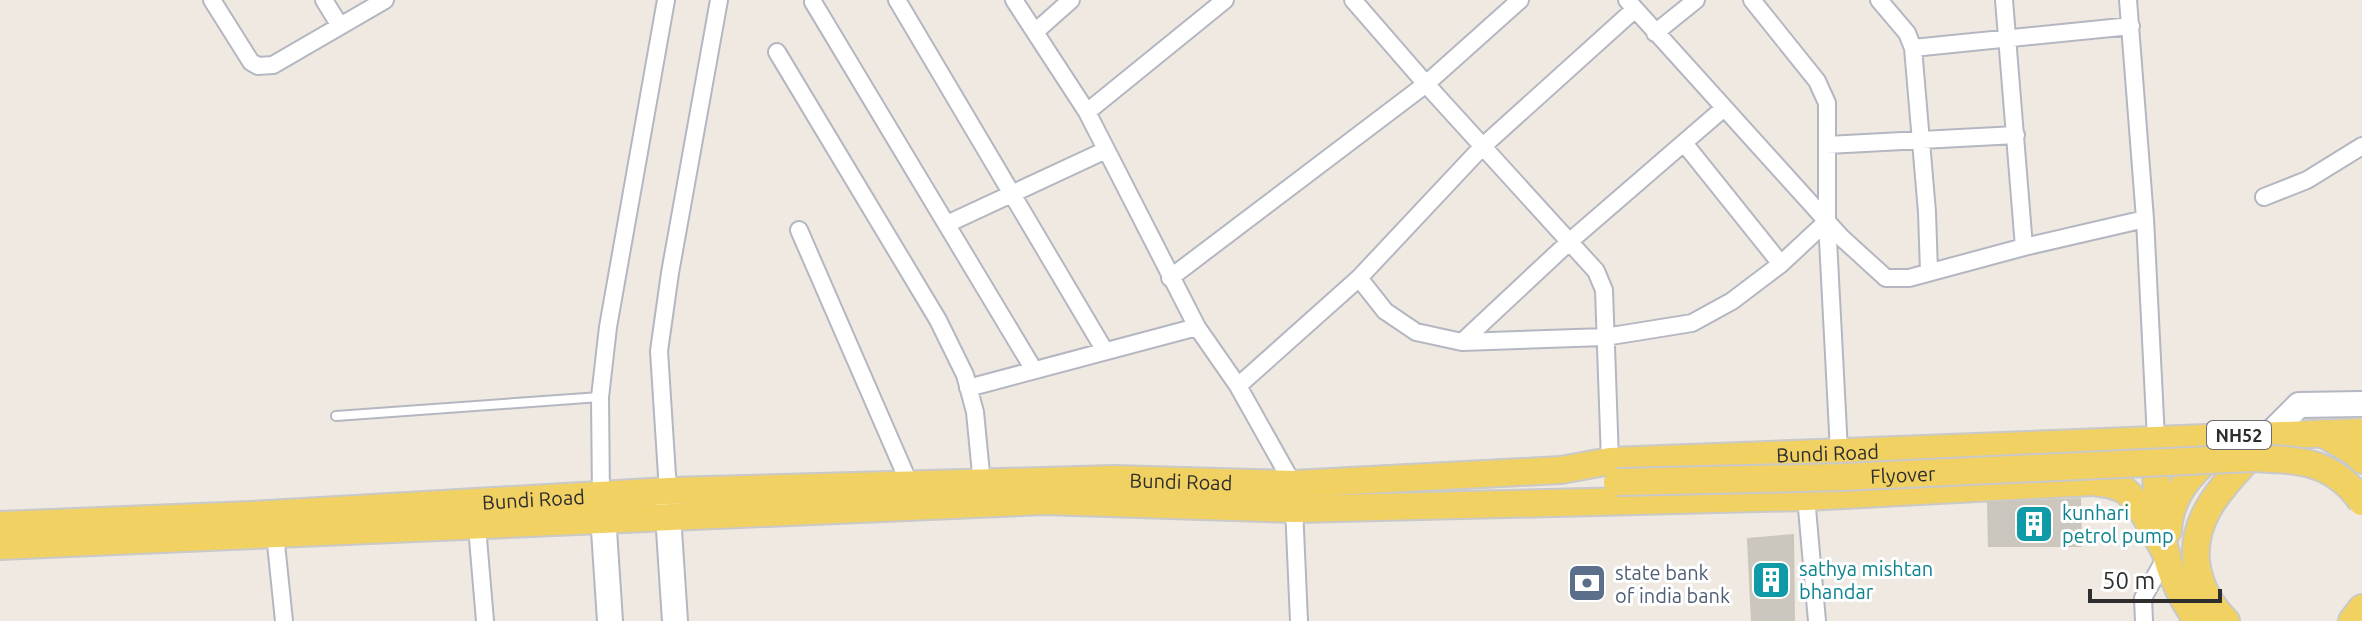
<svg xmlns="http://www.w3.org/2000/svg" width="2362" height="621" viewBox="0 0 2362 621" font-family="Ubuntu,sans-serif">
	<style>
		.building { fill: #cbc7bf; stroke: #cbc5ba; stroke-width: 2 }
		.lines { fill: none; stroke-linecap: round; stroke-linejoin: round }
		.lane-casing { stroke: #b4b7c1; stroke-width: 12 }
		.street-casing { stroke: #b4b7c1; stroke-width: 20 }
		.secondary-casing { stroke: #b4b7c1; stroke-width: 28 }
		.primary-casing { stroke: #c9c9c9; stroke-width: 30 }
		.lane { stroke: #fff; stroke-width: 8 }
		.street { stroke: #fff; stroke-width: 16 }
		.secondary { stroke: #fff; stroke-width: 24 }
		.primary { stroke: #f2d163; stroke-width: 26 }
		.primary-bridge-casing { stroke: #c9c9c9; stroke-width: 30; stroke-linecap: butt }
		.primary-bridge { stroke: #f2d163; stroke-width: 26 }
		.labels { text-anchor: middle; dominant-baseline: central; stroke-width: 6; stroke-linejoin: round; paint-order: stroke }
		.shield { fill: #fff; stroke: #6d6d6d; stroke-width: 2 }
		.shield-label { font-size: 18px; font-weight: bold; fill: #2e2e2e }
		.street-label { font-size: 20px; fill: #2e2e2e; stroke: #fff }
		.culture-label { font-size: 20px; fill: #0d838f; stroke: #fff; text-anchor: start }
		.service-label { font-size: 20px; fill: #4e5e75; stroke: #fff; text-anchor: start }
	</style>
	<rect width="100%" height="100%" fill="#efe9e1"/>
	<path class="building" d="M2080 499 2081 546H1989L1988 503Z
		M1793 535 1794 621H1752L1748 539Z"/>
	<g class="lines">
		<defs>
			<path id="lane" d="M336 416 600 397"/>
			<path id="street" d="M212 0 251 62 258 66 273 65 385 0
				M324 0 340 26
				M897 0 1105 351
				M1014 0 1087 112
				M1225 0 1087 112 1197 327 1238 386 1293 484 1299 621
				M1353 0 1426 84 1596 271 1604 290 1610 461
				M1627 0 1842 238 1886 278H1909L2024 247 2145 219
				M1752 0 1817 81 1827 103V221L1839 451
				M1879 0 1907 33 1913 48 1927 212 1929 272
				M2004 0 2024 247
				M2128 0 2145 219 2156 439
				M813 2 1034 370
				M1035 32 1071 0
				M1655 33 1696 0
				M1913 48 2131 26
				M777 52 938 320 965 375 975 412 982 484
				M1684 143 1781 264
				M1827 145 2016 135
				M2264 197 2307 180 2362 146
				M947 224 1106 150
				M799 230 910 485
				M1170 278 1426 84 1520 0
				M1359 278 1385 311 1416 332 1462 342 1605 337 1692 323 1732 301 1781 264 1827 221
				M1462 342 1569 242 1724 108
				M1238 386 1359 278 1482 147 1635 9
				M968 388 1197 327
				M668 491 659 351 670 273 719 0
				M601 497 600 397 608 327 666 0
				M1806 497 1817 621
				M477 527 485 621
				M275 534 284 621
				M2144 621 2143 598 2167 555"/>
			<path id="secondary" d="M2270 434 2299 405 2362 404
				M602 500 610 621
				M667 500 675 621"/>
			<g id="primary">
				<path d="M2322 433 2354 452 2362 460"/>
				<path d="M2156 443C2155 504 2159 571 2198 621"/>
				<path id="s1" d="M0 525 250 515 668 491 1114 479 1293 484 1561 470 1610 461 2362 432"/>
				<path d="M2168 531C2170 495 2190 474 2216 452"/>
				<path d="M0 546 1044 501 1295 509 1806 497 2092 482C2103 483 2114 484 2124 490 2140 500 2156 537 2167 555"/>
				<path d="M2226 621C2211 606 2201 589 2197 568 2188 516 2227 483 2259 447"/>
				<path d="M2352 621 2362 608"/>
			</g>
		</defs>
		<use href="#lane" class="lane-casing"/>
		<use href="#street" class="street-casing"/>
		<use href="#secondary" class="secondary-casing"/>
		<use href="#primary" class="primary-casing"/>
		<use href="#lane" class="lane"/>
		<use href="#street" class="street"/>
		<use href="#secondary" class="secondary"/>
		<use href="#primary" class="primary"/>
		<defs>
			<g id="primary-bridge">
				<path id="s2" d="M1617 482 1842 477 2252 458C2299 460 2333 460 2362 502"/>
			</g>
		</defs>
		<use href="#primary-bridge" class="primary-bridge-casing"/>
		<use href="#primary-bridge" class="primary-bridge"/>
	</g>
	<defs>
		<symbol id="building-square" viewBox="-11 -11 22 22"><rect x="-9" y="-9" width="18" height="18" rx="4" fill="#0f9aa8" stroke="#fff"/><path d="M-4-6H4V6H1V3H-1V6H-4ZM-2.5-4.3h1.7v1.8h-1.7ZM.8-4.3h1.7v1.8H.8ZM-2.5-1h1.7V.8h-1.7ZM.8-1h1.7V.8H.8Z" fill="#fff"/></symbol>
		<symbol id="bank-square" viewBox="-11 -11 22 22"><rect x="-9" y="-9" width="18" height="18" rx="4" fill="#5c6f8a" stroke="#fff"/><path d="M-6-4H6V4H-6ZM0-2.3a2.3 2.3 0 1 0 0 4.6a2.3 2.3 0 1 0 0-4.6Z" fill="#fff"/></symbol>
	</defs>
	<g fill-rule="evenodd">
		<use href="#building-square" x="2012" y="502" width="44" height="44"/>
		<use href="#building-square" x="1749" y="558" width="44" height="44"/>
		<use href="#bank-square" x="1565" y="561" width="44" height="44"/>
	</g>
	<g class="labels">
		<rect class="shield" x="2207" y="421" width="64" height="28" rx="6"/>
		<g class="shield-label">
			<text x="2239" y="435">NH52</text>
		</g>
		<g class="street-label">
			<text stroke="none"><textPath href="#s1" startOffset="1830">Bundi Road</textPath></text>
			<text stroke="none"><textPath href="#s2" startOffset="286">Flyover</textPath></text>
			<text stroke="none"><textPath href="#s1" startOffset="1182">Bundi Road</textPath></text>
			<text stroke="none"><textPath href="#s1" startOffset="534">Bundi Road</textPath></text>
		</g>
		<g class="culture-label">
			<text x="2062" y="512">kunhari<tspan x="2062" dy="23">petrol pump</tspan></text>
			<text x="1799" y="568">sathya mishtan<tspan x="1799" dy="23">bhandar</tspan></text>
		</g>
		<g class="service-label">
			<text x="1615" y="572">state bank<tspan x="1615" dy="23">of india bank</tspan></text>
		</g>
	</g>
	<path d="M2090 589v12h130v-12" fill="none" stroke="#2e2e2e" stroke-width="4"/>
	<text x="2102" y="589" font-size="24" fill="#2e2e2e" stroke="#ffffff" stroke-width="6" paint-order="stroke">50 m</text>
</svg>
